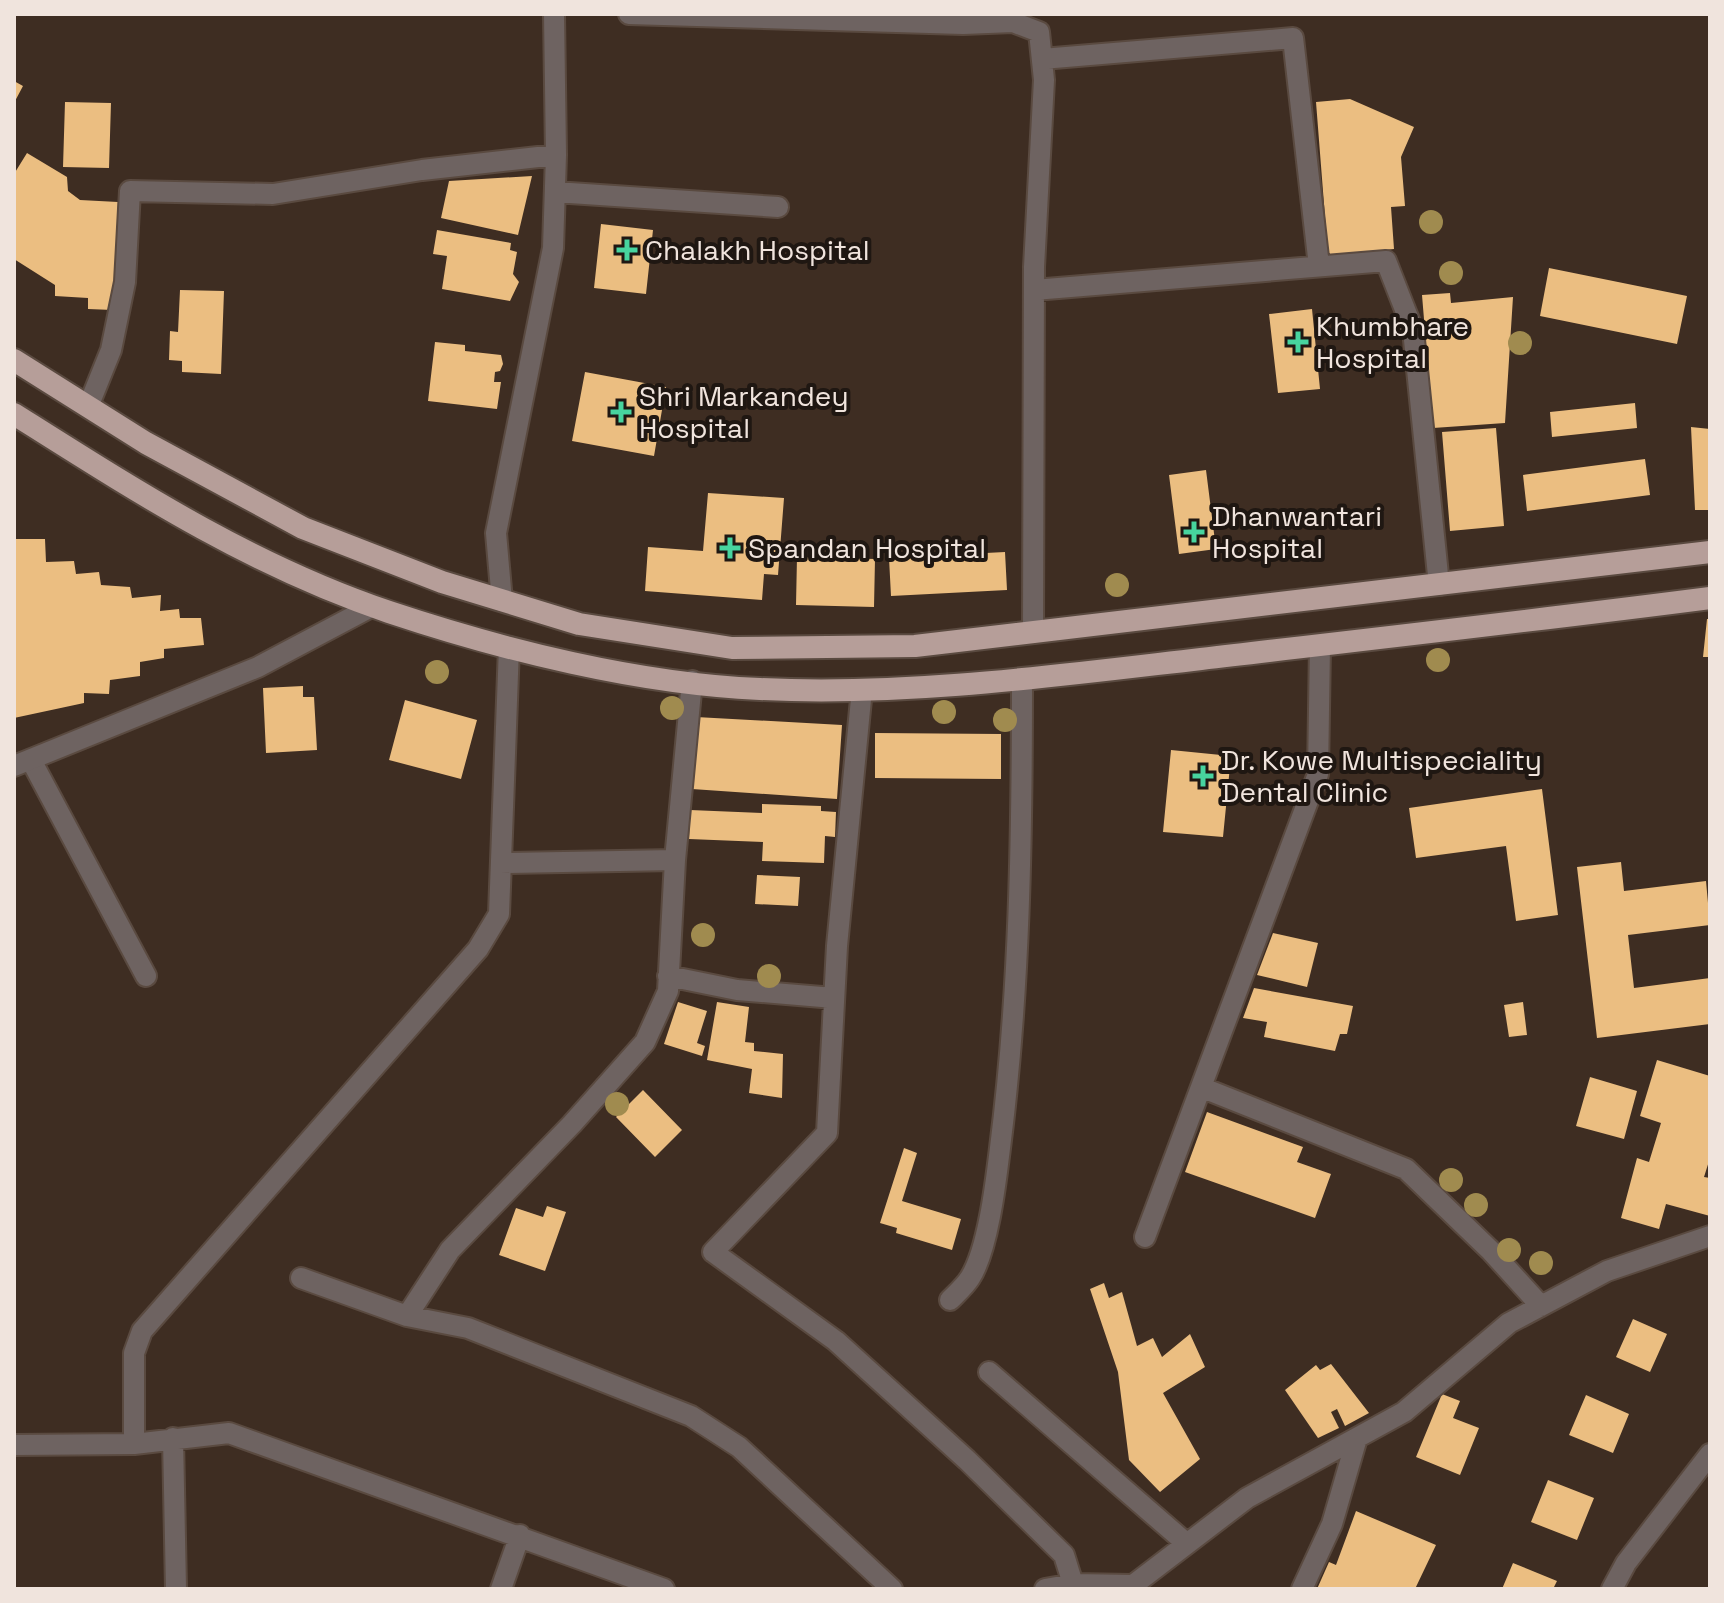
<svg xmlns="http://www.w3.org/2000/svg" width="1724" height="1603" viewBox="0 0 1724 1603" font-family="'Space Grotesk',sans-serif">
	<style>
		.building { fill: #ebbe81 }
		.lines { fill: none; stroke-linecap: round; stroke-linejoin: round }
		.minor-casing { stroke: #5a4a40; stroke-width: 24 }
		.tertiary-casing { stroke: #5a4a40; stroke-width: 24 }
		.trunk-casing { stroke: #5a4a40; stroke-width: 26 }
		.minor { stroke: #6e6361; stroke-width: 20 }
		.tertiary { stroke: #6e6361; stroke-width: 20 }
		.trunk { stroke: #b69e99; stroke-width: 22 }
		.tree { fill: #a08b4f }
		.poi-dot { fill: #47d49e; stroke: #1f1712; stroke-width: 3 }
		.labels { text-anchor: middle; dominant-baseline: central; stroke-width: 8; stroke-linejoin: round; paint-order: stroke }
		.poi-label { font-size: 28px; fill: #f0e4dd; stroke: #1f1712; text-anchor: start }
	</style>
	<rect width="100%" height="100%" fill="#3e2d22"/>
	<path class="building" d="M14 81 23 86 14 103Z
		M1350 99 1414 127 1401 157 1405 206 1391 207 1394 249 1328 255 1316 102Z
		M65 102 111 103 109 168 63 167Z
		M27 153 67 177 68 191 80 200 118 202 113 310 88 309V298L55 296V285L14 259V174Z
		M532 176 518 235 441 218 449 181Z
		M601 224 653 230 646 294 594 288Z
		M437 230 511 243 510 250 517 252 513 274 519 282 510 301 442 289 447 256 433 254Z
		M1549 268 1687 296 1677 344 1540 316Z
		M180 290 224 291 221 374 182 372V361L169 360 170 331 178 332Z
		M1450 293 1451 303 1513 297 1505 423 1433 428 1422 295Z
		M1312 309 1320 389 1278 393 1269 314Z
		M435 342 465 345V351L501 355 503 364 500 371 495 372 494 382H501L497 409 428 401Z
		M585 372 666 387 654 456 572 441Z
		M1635 403 1637 428 1552 437 1550 412Z
		M1691 427 1710 429V510H1695Z
		M1496 428 1504 526 1450 531 1442 432Z
		M1645 459 1650 495 1527 511 1523 475Z
		M1206 470 1216 549 1179 554 1169 475Z
		M708 493 784 498 778 575 764 574 762 600 645 591 648 547 703 551Z
		M14 539H45L46 562 74 561 76 574 99 572 101 585 130 587 132 598 161 595 160 611 179 609 180 618H201L204 645 164 649V658L140 662V676L110 680 109 694 84 693V703L14 718Z
		M1005 552 1007 590 891 596 889 558Z
		M797 557 875 559 874 607 796 605Z
		M1707 619H1710V657H1703Z
		M303 686V697H314L317 750 266 753 263 688Z
		M405 700 477 720 461 779 389 760Z
		M696 717 842 725 837 799 692 789Z
		M875 733 1001 734V779L875 778Z
		M1171 750 1231 756 1223 837 1163 832Z
		M1542 789 1558 915 1516 921 1506 846 1416 858 1409 808Z
		M762 804 821 806V811L836 812 835 837 825 836 824 863 762 861 763 842 689 839 690 810 762 813Z
		M1621 862 1624 891 1706 881 1710 925 1628 935 1634 988 1710 978V1024L1597 1038 1577 867Z
		M757 875 800 877 798 906 755 904Z
		M1273 933 1318 943 1307 987 1257 975Z
		M1254 988 1353 1006 1347 1034H1340L1335 1051 1264 1037 1267 1022 1243 1018Z
		M678 1002 707 1011 697 1043 705 1046 702 1056 664 1044Z
		M717 1002 749 1007 745 1042 754 1043V1051L783 1054 782 1098 749 1093 752 1069 707 1060Z
		M1523 1002 1527 1035 1509 1037 1504 1005Z
		M1657 1060 1710 1076V1158L1704 1177 1710 1178V1216L1666 1204 1659 1229 1621 1218 1637 1158 1649 1162 1661 1123 1640 1116Z
		M1590 1077 1637 1091 1624 1139 1576 1126Z
		M643 1090 682 1130 655 1157 616 1117Z
		M1207 1112 1303 1147 1297 1162 1331 1174 1315 1218 1185 1172Z
		M904 1148 917 1153 902 1201 961 1219 952 1250 896 1233 897 1228 880 1223Z
		M547 1206 566 1212 545 1271 499 1255 516 1208 543 1217Z
		M1104 1283 1109 1298 1122 1292 1137 1346 1153 1338 1162 1357 1190 1334 1205 1367 1163 1393 1200 1459 1160 1492 1129 1460 1118 1372 1090 1289Z
		M1633 1319 1667 1334 1650 1372 1616 1357Z
		M1331 1364 1369 1413 1345 1426 1337 1409 1331 1412 1339 1428 1318 1438 1285 1390 1316 1365 1320 1370Z
		M1442 1394 1460 1401 1453 1418 1479 1428 1460 1475 1416 1457Z
		M1586 1395 1629 1414 1613 1453 1569 1435Z
		M1548 1480 1594 1498 1577 1540 1531 1522Z
		M1356 1511 1436 1545 1415 1589H1317L1329 1562 1336 1565Z
		M1513 1563 1557 1581 1553 1589H1502Z"/>
	<g class="lines">
		<defs>
			<path id="minor" d="M629 14 963 24 1013 22 1039 32 1044 80 1034 267 1033 633
				M1042 59 1293 38 1319 266
				M555 192 778 207
				M1034 290 1386 261 1413 330 1439 585
				M88 407 111 350 125 282 130 191 273 194 422 170 556 155
				M502 601 496 533 553 248 556 155 554 14
				M862 689 837 946 827 1133 713 1252 836 1341 967 1460 1064 1555 1073 1584
				M31 760 146 976
				M501 863 675 860
				M668 976 737 990 834 998
				M1203 1088 1406 1169 1490 1250 1541 1306
				M1145 1237 1318 774 1320 645
				M301 1278 407 1316 468 1328 691 1416 739 1447 892 1589
				M950 1300C957 1293 965 1286 970 1278 988 1250 996 1181 1000 1148 1020 992 1022 836 1022 679
				M407 1316 450 1250 572 1124 645 1042 668 991 675 860 692 681
				M989 1372 1186 1543
				M173 1438 176 1589
				M134 1444V1353L142 1331 478 949 499 914 509 647
				M14 1445 134 1444 229 1433 664 1589
				M501 1589 520 1535
				M1045 1589 1073 1584 1133 1585
				M1128 1589 1247 1498 1404 1412 1509 1323 1607 1271 1710 1236
				M1302 1589 1332 1524 1357 1438
				M1612 1589 1626 1563 1710 1454"/>
			<path id="tertiary" d="M14 766 258 667 373 606"/>
			<path id="trunk" d="M14 360 146 443 303 528 442 582 579 624 732 648 915 646 1710 552
				M14 414C136 491 250 565 389 612 503 650 639 684 760 689 907 696 1054 676 1201 659 1370 639 1540 620 1710 598"/>
		</defs>
		<use href="#minor" class="minor-casing"/>
		<use href="#tertiary" class="tertiary-casing"/>
		<use href="#trunk" class="trunk-casing"/>
		<use href="#minor" class="minor"/>
		<use href="#tertiary" class="tertiary"/>
		<use href="#trunk" class="trunk"/>
	</g>
	<g class="tree">
		<circle cx="1431" cy="222" r="12"/>
		<circle cx="1451" cy="273" r="12"/>
		<circle cx="1520" cy="343" r="12"/>
		<circle cx="1117" cy="585" r="12"/>
		<circle cx="1438" cy="660" r="12"/>
		<circle cx="437" cy="672" r="12"/>
		<circle cx="672" cy="708" r="12"/>
		<circle cx="944" cy="712" r="12"/>
		<circle cx="1005" cy="720" r="12"/>
		<circle cx="703" cy="935" r="12"/>
		<circle cx="769" cy="976" r="12"/>
		<circle cx="617" cy="1104" r="12"/>
		<circle cx="1451" cy="1180" r="12"/>
		<circle cx="1476" cy="1205" r="12"/>
		<circle cx="1509" cy="1250" r="12"/>
		<circle cx="1541" cy="1263" r="12"/>
	</g>
	<g class="poi-dot">
		<path d="M623 238h8v8h8v8h-8v8h-8v-8h-8v-8h8z"/>
		<path d="M1294 330h8v8h8v8h-8v8h-8v-8h-8v-8h8z"/>
		<path d="M617 400h8v8h8v8h-8v8h-8v-8h-8v-8h8z"/>
		<path d="M1190 520h8v8h8v8h-8v8h-8v-8h-8v-8h8z"/>
		<path d="M726 536h8v8h8v8h-8v8h-8v-8h-8v-8h8z"/>
		<path d="M1199 764h8v8h8v8h-8v8h-8v-8h-8v-8h8z"/>
	</g>
	<g class="labels">
		<g class="poi-label">
			<text x="645" y="250">Chalakh Hospital</text>
			<text x="1316" y="326">Khumbhare<tspan x="1316" dy="32">Hospital</tspan></text>
			<text x="639" y="396">Shri Markandey<tspan x="639" dy="32">Hospital</tspan></text>
			<text x="1212" y="516">Dhanwantari<tspan x="1212" dy="32">Hospital</tspan></text>
			<text x="748" y="548">Spandan Hospital</text>
			<text x="1221" y="760">Dr. Kowe Multispeciality<tspan x="1221" dy="32">Dental Clinic</tspan></text>
		</g>
	</g>
	<rect width="1724" height="1603" fill="none" stroke="#f0e4dd" stroke-width="32"/>
</svg>
